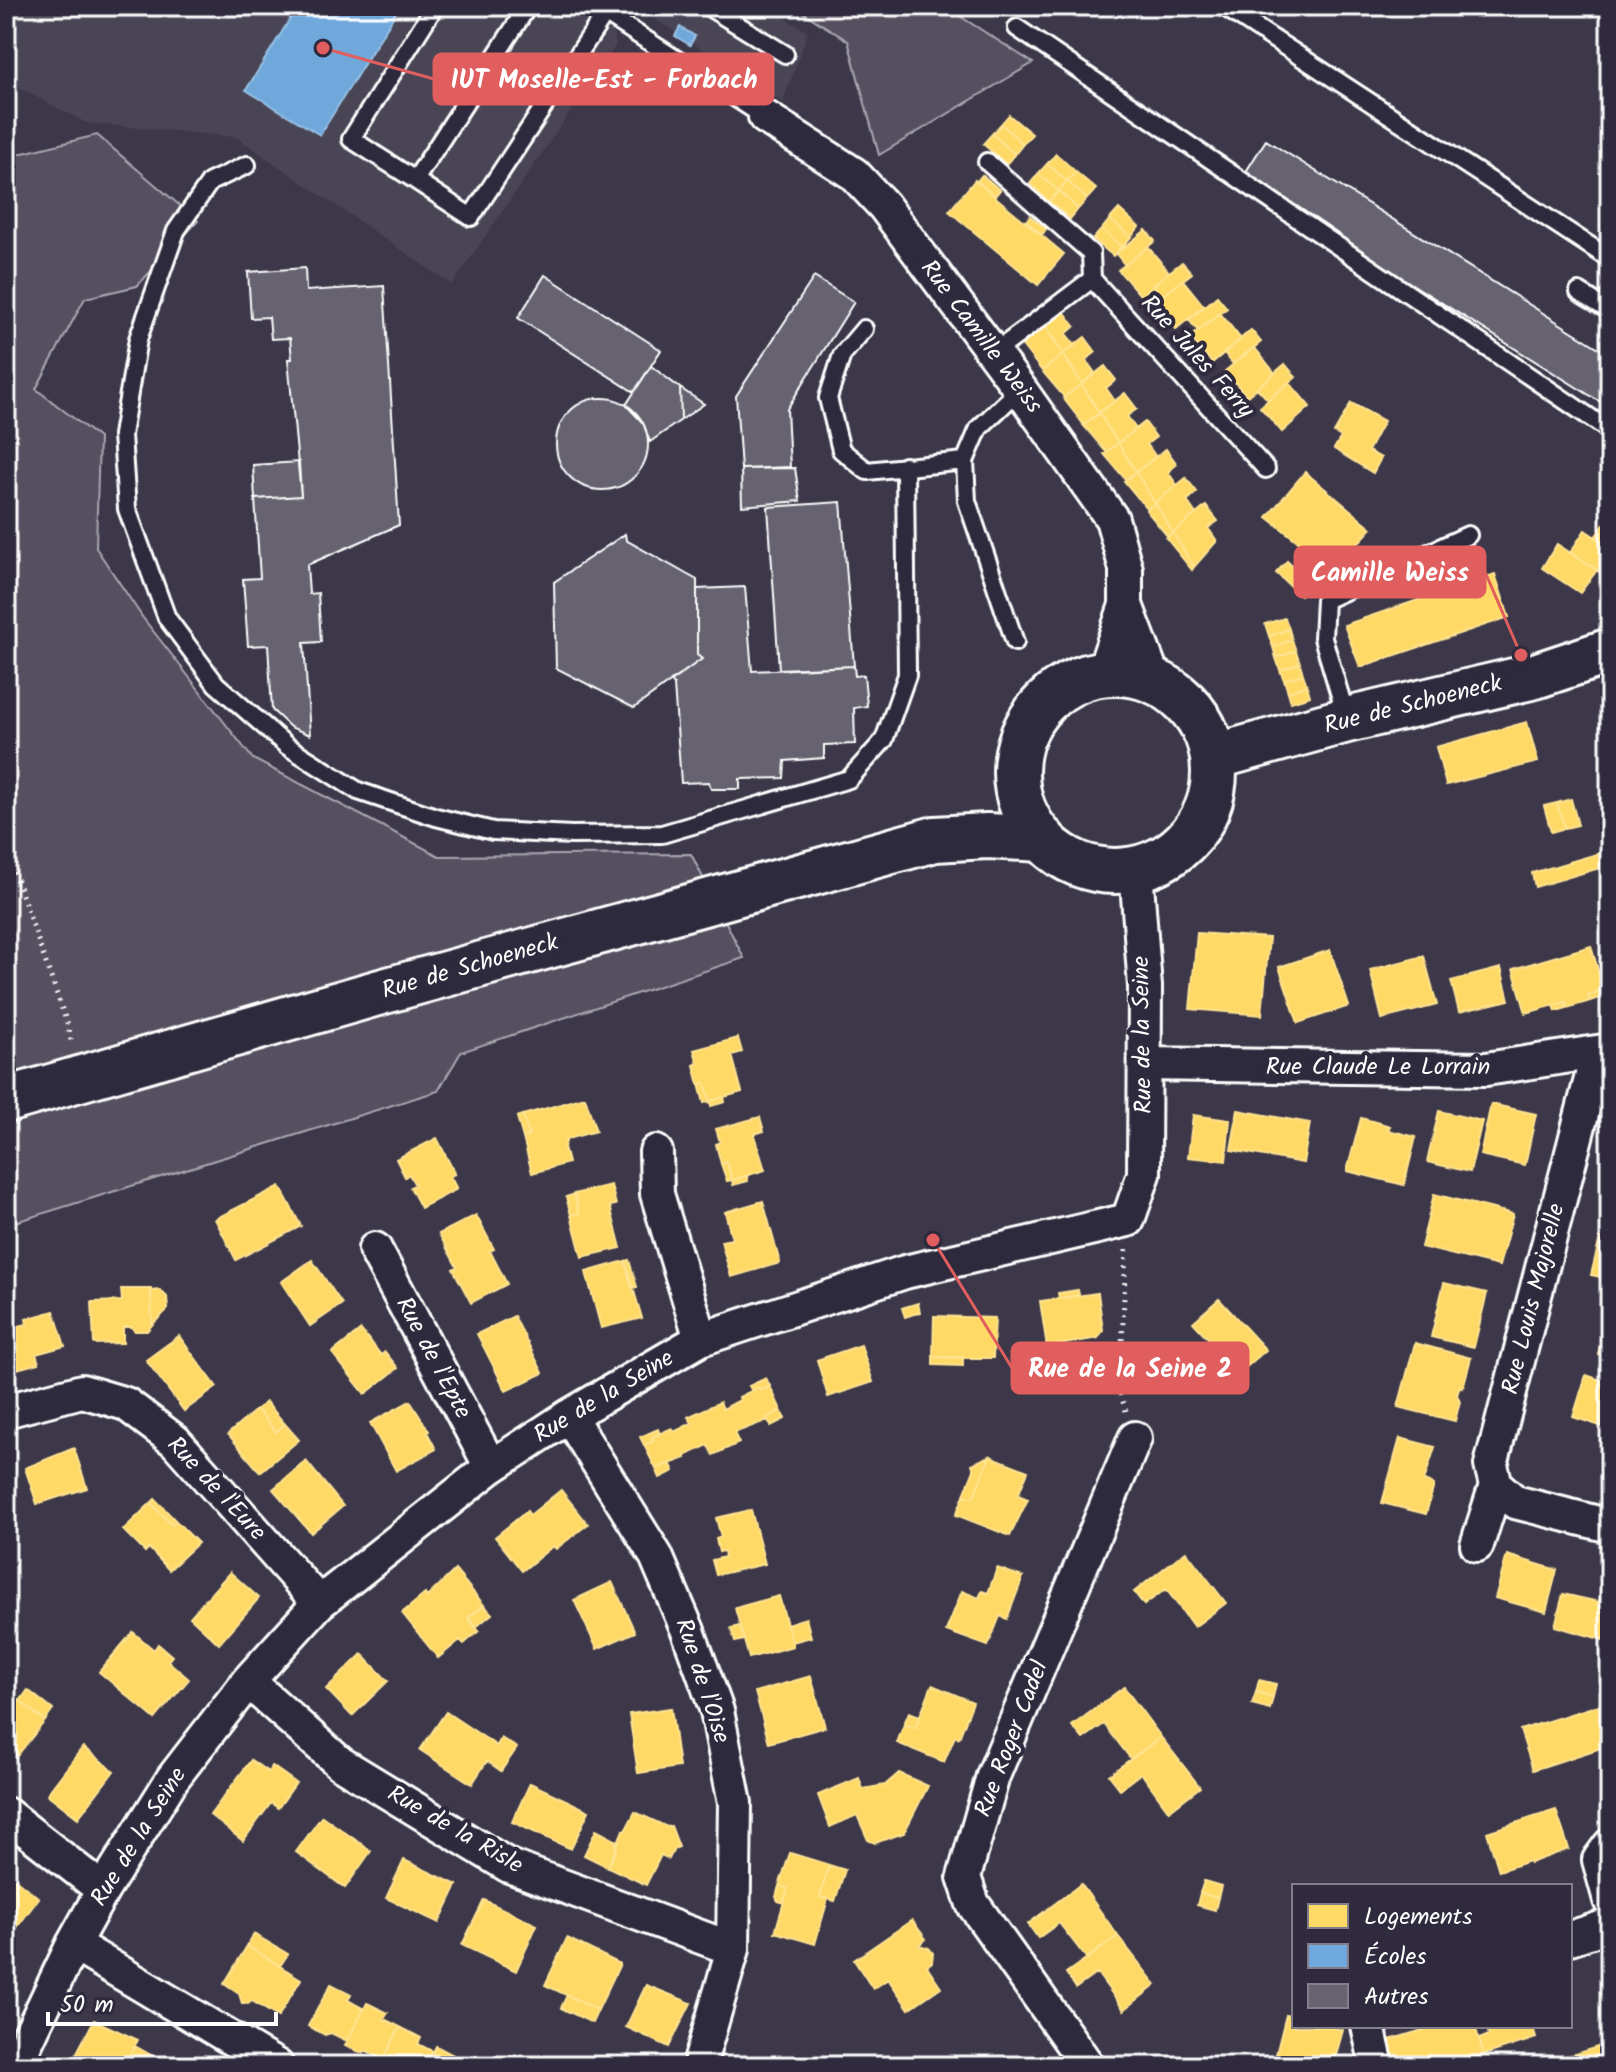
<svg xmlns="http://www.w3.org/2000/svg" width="1616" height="2072" viewBox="0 0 1616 2072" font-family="Kalam,sans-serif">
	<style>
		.built { fill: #494455 }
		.green { fill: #555060; stroke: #aaa8b0; stroke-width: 2 }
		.homes { fill: #ffd966; stroke: #ffe494; stroke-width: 2 }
		.schools { fill: #6fa8dc; stroke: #9ac2e6; stroke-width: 2 }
		.building { fill: #666270; stroke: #fff; stroke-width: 2 }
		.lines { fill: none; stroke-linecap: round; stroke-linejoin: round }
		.service-casing { stroke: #fff; stroke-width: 22 }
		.minor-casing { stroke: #fff; stroke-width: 38 }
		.secondary-casing { stroke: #fff; stroke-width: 50 }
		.path { stroke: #fff; stroke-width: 5; stroke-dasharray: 2 6; stroke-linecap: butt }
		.service { stroke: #2f2a3d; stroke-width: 16 }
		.minor { stroke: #2f2a3d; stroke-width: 32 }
		.secondary { stroke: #2f2a3d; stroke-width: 44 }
		.labels { text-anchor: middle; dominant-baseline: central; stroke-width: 8; stroke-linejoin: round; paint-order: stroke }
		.street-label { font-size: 24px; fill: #fff; stroke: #2f2a3d }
		.leader { fill: none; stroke: #e05e5e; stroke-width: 3 }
		.callout-dot { fill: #e05e5e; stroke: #2f2a3d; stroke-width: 3 }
		.callout { fill: #e05e5e; stroke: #e05e5e; stroke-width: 3 }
		.callout-label { font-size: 26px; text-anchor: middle; font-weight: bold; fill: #fff }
	</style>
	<rect width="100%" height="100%" fill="#3c3749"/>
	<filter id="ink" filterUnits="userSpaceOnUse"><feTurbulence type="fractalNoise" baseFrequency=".0125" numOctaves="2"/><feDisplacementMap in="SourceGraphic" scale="16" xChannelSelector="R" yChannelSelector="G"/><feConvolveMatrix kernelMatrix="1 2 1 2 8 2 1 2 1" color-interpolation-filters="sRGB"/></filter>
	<g filter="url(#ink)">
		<path class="built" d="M6 6H611L608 13 616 45 452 285 236 137 86 123 6 81Z
			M635 6H765L808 32 783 102Z"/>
		<path class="green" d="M793 6H944L1033 63 879 155 848 41Z
			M97 135 198 221 137 286 85 298 36 389 99 438 96 548 143 618 253 759 439 856 691 854 744 958 461 1052 438 1091 6 1225V157Z"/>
		<path class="homes" d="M1009 115 1032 134 1023 144 1001 124Z
			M1001 124 1023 144 1015 154 992 134Z
			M992 134 1015 154 1006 164 983 144Z
			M1056 154 1076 172 1067 181 1047 164Z
			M1047 164 1067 181 1059 191 1038 174Z
			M1076 172 1096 189 1087 199 1067 181Z
			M1038 174 1059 191 1049 201 1030 184Z
			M982 175 1000 190 995 196 977 181Z
			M975 180 1064 254 1038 285 949 211Z
			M1067 181 1087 199 1078 209 1059 191Z
			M1059 191 1078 209 1070 219 1049 201Z
			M1119 209 1139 227 1131 237 1110 219Z
			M1030 216 1046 229 1042 235 1026 221Z
			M1110 219 1131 237 1122 247 1102 229Z
			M1102 229 1122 247 1113 256 1093 239Z
			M1146 230 1155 241 1125 265 1116 254Z
			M1148 247 1169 272 1141 296 1118 270Z
			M1182 262 1192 273 1162 296 1153 285Z
			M1183 280 1204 306 1176 329 1154 303Z
			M1217 296 1227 308 1198 331 1189 320Z
			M1063 310 1075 326 1066 334 1075 345 1063 354 1045 325Z
			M1220 313 1241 339 1212 363 1190 337Z
			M1045 325 1063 355 1042 371 1021 344Z
			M1251 330 1261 342 1233 364 1224 353Z
			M1085 337 1096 352 1086 360 1095 373 1082 384 1063 354Z
			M1254 347 1275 373 1247 396 1225 371Z
			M1063 355 1082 384 1064 397 1042 371Z
			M1285 364 1296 377 1268 400 1257 388Z
			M1105 366 1116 380 1106 388 1115 401 1099 413 1082 384Z
			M1289 382 1310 407 1282 432 1260 407Z
			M1082 384 1099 413 1084 425 1063 398Z
			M1125 393 1137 409 1127 416 1136 429 1118 443 1099 413Z
			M1351 403 1384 421 1368 451 1381 458 1373 473 1334 449 1341 437 1334 433Z
			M1099 413 1118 443 1106 452 1083 425Z
			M1145 422 1156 437 1147 444 1156 457 1136 472 1118 443Z
			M1118 443 1136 472 1126 480 1104 454Z
			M1166 449 1177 464 1168 472 1177 485 1155 503 1136 472Z
			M1136 472 1155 503 1147 509 1124 481Z
			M1305 472 1372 528 1334 570 1267 517Z
			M1186 478 1197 492 1187 501 1196 514 1173 533 1155 503Z
			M1155 503 1173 533 1168 537 1146 510Z
			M1206 506 1218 521 1208 528 1217 541 1194 567 1173 533Z
			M1610 516V547L1595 537Z
			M1585 530 1610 547 1609 578 1570 553Z
			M1173 533 1194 567 1192 570 1166 538Z
			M1557 544 1597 570 1580 593 1542 568Z
			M1287 561 1301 574 1290 586 1276 573Z
			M1301 574 1310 582 1300 595 1290 586Z
			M1495 574 1509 617 1360 667 1344 625Z
			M1285 618 1289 629 1269 636 1265 624Z
			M1289 629 1292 640 1273 647 1269 636Z
			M1292 640 1296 651 1276 658 1273 647Z
			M1296 651 1300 663 1280 670 1276 658Z
			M1300 663 1303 674 1284 680 1280 670Z
			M1303 674 1307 685 1288 692 1284 680Z
			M1307 685 1310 696 1291 702 1288 692Z
			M1527 722 1538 762 1446 785 1436 747Z
			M1571 799 1578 825 1565 828 1557 803Z
			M1557 803 1565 828 1551 832 1544 806Z
			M1610 850V865L1535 887 1532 873Z
			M1197 933 1269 938 1262 1015 1190 1009Z
			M1591 946 1604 990 1588 995 1590 1001 1567 1008 1566 1002 1526 1013 1513 969Z
			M1330 950 1349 1006 1298 1023 1279 967Z
			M1424 956 1437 1005 1382 1019 1370 970Z
			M1501 968 1509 1000 1459 1012 1451 981Z
			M1604 990 1606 996 1590 1001 1588 995Z
			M1566 1002 1567 1008 1556 1011 1554 1005Z
			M738 1038 742 1052 732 1055 742 1092 710 1101 705 1083 699 1084 694 1065 698 1063 694 1050Z
			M705 1083 710 1101 704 1103 699 1084Z
			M585 1097 596 1131 567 1139 564 1147 568 1163 532 1173 523 1138 529 1136 523 1115Z
			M724 1097 725 1102 711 1106 710 1101Z
			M1491 1104 1536 1114 1525 1165 1480 1155Z
			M1238 1110 1310 1123 1303 1163 1231 1150Z
			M1439 1111 1482 1121 1470 1172 1427 1162Z
			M523 1115 529 1136 523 1138 517 1117Z
			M1193 1115 1230 1120 1226 1161 1188 1157Z
			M760 1117 764 1131 754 1134 765 1170 732 1180 727 1162 721 1164 716 1144 720 1142 716 1129Z
			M1361 1118 1390 1126 1388 1130 1416 1137 1404 1185 1347 1171Z
			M437 1138 455 1174 450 1176 457 1189 421 1208 410 1187 415 1185 409 1174 405 1177 396 1159Z
			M727 1162 732 1180 727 1181 721 1164Z
			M747 1176 748 1181 733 1185 732 1180Z
			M611 1185 616 1205 610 1206 621 1248 582 1257 571 1215 579 1213 574 1194Z
			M280 1186 301 1226 236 1260 215 1219Z
			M575 1194 579 1213 571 1215 566 1197Z
			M1434 1194 1513 1214 1499 1266 1421 1247Z
			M763 1201 780 1263 731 1277 721 1241 732 1239 725 1212Z
			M476 1215 494 1249 490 1251 507 1284 471 1303 453 1269 457 1267 439 1234Z
			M1600 1238 1610 1241V1279L1591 1275Z
			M312 1260 342 1304 310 1326 281 1282Z
			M629 1260 637 1287 632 1288 625 1261Z
			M625 1261 642 1318 601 1328 586 1272Z
			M1444 1283 1487 1293 1474 1347 1431 1337Z
			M121 1289H151L152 1325 147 1331H135L131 1327H123V1343L94 1344 92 1302 122 1301Z
			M160 1290 167 1297 168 1309 152 1325 151 1291Z
			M1078 1290 1079 1295 1059 1298 1058 1293Z
			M1098 1293 1103 1330 1098 1338 1047 1347 1040 1301Z
			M1219 1299 1266 1350 1236 1376 1216 1354 1219 1350 1193 1322Z
			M918 1303 920 1312 905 1317 902 1308Z
			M54 1311 65 1346 36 1354 39 1363 6 1372V1329L27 1324 26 1319Z
			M514 1316 543 1373 506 1391 477 1334Z
			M934 1316 995 1318 993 1358 933 1357Z
			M1606 1321 1610 1322V1357L1598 1354Z
			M361 1330 381 1355 385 1352 398 1368 365 1394 332 1353Z
			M179 1336 217 1387 184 1411 146 1360Z
			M1415 1343 1471 1358 1463 1388 1460 1386 1457 1395 1460 1401 1455 1421 1398 1407Z
			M861 1345 873 1382 828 1397 817 1360Z
			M933 1357H963V1366L933 1365Z
			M1586 1375 1610 1383V1429L1573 1417Z
			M766 1378 770 1386 761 1391 759 1387 752 1391 749 1386Z
			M770 1386 781 1410 767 1418 768 1420 734 1433 739 1443 713 1455 708 1445 685 1456 686 1458 656 1469 644 1445 654 1441 652 1437 672 1428 674 1432 692 1423 688 1417 720 1402 723 1409 740 1400 739 1397 759 1387 761 1391Z
			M410 1401 429 1431 427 1432 436 1449 396 1471 370 1423Z
			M266 1402 285 1424 276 1432 257 1409Z
			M257 1409 276 1432 285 1424 299 1440 260 1472 228 1434Z
			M781 1410 785 1419 771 1426 767 1418Z
			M658 1429 660 1434 652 1437 654 1441 644 1445 640 1437Z
			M1400 1438 1435 1447 1424 1481 1434 1485 1426 1514 1382 1503Z
			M74 1448 87 1488 37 1504 25 1468Z
			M990 1456 973 1498 964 1495 974 1470 972 1464Z
			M990 1456 1028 1471 1018 1495 1028 1499 1010 1536 956 1515 964 1495 973 1498Z
			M306 1461 343 1506 311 1533 273 1489Z
			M670 1463 674 1471 660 1478 656 1469Z
			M561 1490 588 1524 556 1549 553 1546 522 1571 495 1537 527 1511 530 1515Z
			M155 1499 176 1521 172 1525 151 1503Z
			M151 1503 172 1525 176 1521 198 1543 169 1570 149 1548 145 1552 123 1530Z
			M751 1510 765 1564 716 1575 712 1560 725 1557 724 1551 719 1552 716 1539 721 1537 716 1518Z
			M10 1513 15 1527 6 1530V1514Z
			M1186 1551 1226 1603 1194 1627 1166 1589 1144 1605 1134 1592Z
			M1507 1555 1557 1570 1546 1612 1495 1598Z
			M997 1568 1023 1577 1007 1619 1000 1616 988 1646 946 1631 962 1591 979 1598 982 1591 988 1593Z
			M455 1570 484 1605 468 1618 479 1631 464 1644 460 1640 438 1658 402 1613 425 1594 427 1597Z
			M230 1572 259 1598 219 1644 190 1617Z
			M612 1582 635 1632 597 1649 574 1600Z
			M1563 1594 1599 1602 1601 1595 1610 1597V1642L1555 1626Z
			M779 1596 793 1646 749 1658 735 1608Z
			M484 1605 492 1614 476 1627 468 1618Z
			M806 1618 811 1637 792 1642 787 1624Z
			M740 1626 744 1640 735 1642 731 1628Z
			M133 1632 154 1650 158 1644 172 1656 168 1661 189 1679 155 1719 99 1672Z
			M362 1654 388 1681 352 1716 326 1689Z
			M811 1676 825 1727 769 1743 755 1692Z
			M1259 1680 1276 1684 1273 1697 1256 1692Z
			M932 1685 973 1702 959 1738 955 1736 944 1762 897 1743 904 1724 915 1728Z
			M1124 1687 1161 1737 1131 1759 1104 1724 1083 1739 1072 1726Z
			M6 1690 45 1721 17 1756 6 1748Z
			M28 1690 53 1710 45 1721 20 1701Z
			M1256 1692 1273 1697 1270 1709 1252 1704Z
			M1608 1702 1610 1745 1533 1770 1520 1730Z
			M671 1708 679 1767 638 1773 629 1714Z
			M446 1712 497 1746 501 1738 517 1748 501 1771 487 1761 472 1784 420 1750Z
			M909 1712 920 1716 915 1728 904 1724Z
			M1161 1737 1200 1787 1169 1811 1141 1773 1120 1789 1109 1775Z
			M83 1747 114 1771 78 1818 47 1794Z
			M251 1760 268 1772 272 1766 296 1783 278 1808 271 1803 243 1841 210 1815Z
			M899 1773 928 1786 904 1833 875 1843 868 1840 857 1815 830 1827 818 1795 859 1778 863 1789 885 1785Z
			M530 1783 589 1811 571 1849 512 1822Z
			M1556 1810 1569 1849 1530 1863 1529 1861 1499 1871 1487 1832Z
			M635 1812 667 1827 671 1826 679 1847 674 1849 669 1859 661 1855 646 1885 608 1867 623 1830 625 1831Z
			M322 1816 371 1851 345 1888 296 1852Z
			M596 1830 617 1841 615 1846 617 1848 608 1867 584 1855Z
			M790 1853 829 1865 820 1897 828 1899 815 1944 775 1932 788 1888 779 1886Z
			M404 1860 457 1885 439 1923 386 1898Z
			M829 1865 845 1870 835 1901 820 1897Z
			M6 1872 39 1898 15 1930 6 1923Z
			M1204 1881 1221 1886 1218 1898 1200 1893Z
			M1081 1884 1118 1936 1087 1959 1059 1923 1038 1938 1028 1924Z
			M779 1886 788 1888 784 1903 778 1901 776 1897Z
			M1200 1893 1218 1898 1215 1910 1197 1905Z
			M484 1900 537 1925 516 1971 462 1945Z
			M912 1920 926 1939 919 1945 929 1948 933 1953 932 1962 927 1966 941 1987 909 2009 888 1979 873 1989 854 1960Z
			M254 1934 288 1954 280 1966 247 1946Z
			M1118 1936 1156 1985 1124 2010 1097 1973 1076 1988 1066 1973Z
			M567 1938 620 1964 598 2010 545 1985Z
			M247 1946 301 1979 278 2017 252 2001 248 2004 242 2003 239 1994 224 1984Z
			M331 1984 351 1994 348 2000 364 2009 347 2041 331 2033 325 2035 308 2026Z
			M646 1985 691 2003 669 2047 626 2027Z
			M567 1995 598 2010 592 2023 561 2008Z
			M367 2003 388 2013 384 2019 400 2027 383 2060 367 2051 361 2053 345 2045Z
			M1286 2015 1294 2017V2026H1326L1343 2030 1333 2066H1273Z
			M94 2020 138 2040 123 2066H93L75 2056Z
			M1436 2026H1475L1484 2055 1448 2066H1391L1383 2042Z
			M1486 2026H1533L1536 2038 1484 2055 1479 2039 1489 2035Z
			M400 2027 421 2038 418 2044 434 2052 426 2066H380Z
			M1610 2043V2066H1536Z
			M135 2046 156 2058 153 2066H123Z
			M436 2046 457 2057 454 2063 460 2066H426Z
			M156 2058 174 2066H153Z"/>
		<path class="schools" d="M298 6H400L320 135 246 90Z
			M680 27 695 36 690 45 675 36Z"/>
		<path class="building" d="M1266 140 1610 355V408L1242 178Z
			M305 268 306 291 384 286 399 525 307 565 309 594 318 593 321 642 304 643 310 735 290 727 272 710 268 645 248 646 243 579 260 578 255 499 301 496 288 359H292L290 338 271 339 269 317 251 318 248 272Z
			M545 275 661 350 634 392 518 318Z
			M814 277 854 302 787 409 790 467 741 469 736 396Z
			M651 366 680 388 681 420 650 442 643 423 626 405Z
			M680 388 704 404 681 420Z
			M556 444a46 46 0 1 1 92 0a46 46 0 1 1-92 0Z
			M299 462 301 496 255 499 253 465Z
			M795 468 800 501 742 506 741 469Z
			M841 502 854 666 779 669 768 507Z
			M625 534 626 540 697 580V655L702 659 634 708 556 668 554 582Z
			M745 587 752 671 854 666 855 676 864 675 867 706 854 708 855 744 824 745V758L785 761 784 778 740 779V789H711L709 782 681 783 674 685 671 681 702 659 697 655V589Z"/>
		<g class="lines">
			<defs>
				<path id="service" d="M435 6 351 139 415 180 528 6
					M594 6 765 117
					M707 6 785 54
					M1223 6 1610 259
					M1017 28 1610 431
					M987 162 1091 253 1092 279
					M247 165 210 182 176 231 138 339 122 435 127 509 167 618 216 684 287 746 358 791 436 817 493 831 572 835 662 834 849 779 884 740 907 675 905 466
					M415 180 471 217 610 6
					M1579 292 1610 311
					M864 329 842 355 828 398 841 450 867 471 965 461
					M994 353 1092 279 1266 469
					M1015 642 967 501 965 461 979 428 1020 389
					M1347 719 1323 638 1325 600 1468 535"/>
				<path id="minor" d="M765 117 854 174 884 206 1020 389 1112 519 1126 569V605L1103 673
					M1126 605 1156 684
					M1145 1064 1486 1069 1610 1050
					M656 1152 657 1194 701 1339
					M375 1249 491 1467
					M6 1411 82 1391 126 1404 175 1441 319 1603
					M569 1416 656 1556 688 1631 717 1711 735 1803 733 1949 699 2066
					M1496 1485 1515 1502 1610 1526
					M1477 1545 1496 1485 1491 1465 1598 1052
					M248 1681 340 1763 509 1866 733 1949
					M6 1814 103 1890
					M1610 1845 1599 1860 1610 1900
					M1570 1938 1610 1925
					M73 1944 277 2066
					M1368 2026 1377 2066
					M15 2066 73 1944 103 1890 173 1778 248 1681 319 1603 491 1467 569 1416 701 1339 905 1272 1128 1220 1144 1174 1145 987 1136 870
					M1088 2066 973 1904 964 1877 993 1776 1135 1438"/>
				<path id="secondary" d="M1016 772a99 99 0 1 1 198 0a99 99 0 1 1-198 0Z
					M1214 757 1347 720 1535 676 1610 651
					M6 1100 377 993 935 839 987 836 1043 839"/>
			</defs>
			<use href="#service" class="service-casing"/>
			<use href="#minor" class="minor-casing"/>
			<use href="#secondary" class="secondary-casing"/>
			<path class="path" d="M6 849 68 1026 72 1045
				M1126 1411 1120 1393 1126 1250"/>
			<use href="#service" class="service"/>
			<use href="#minor" class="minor"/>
			<use href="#secondary" class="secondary"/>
		</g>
	</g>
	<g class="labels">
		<g class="street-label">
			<text transform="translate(981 337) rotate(53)">Rue Camille Weiss</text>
			<text transform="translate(1197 357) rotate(48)">Rue Jules Ferry</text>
			<text transform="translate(1413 705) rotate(-14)">Rue de Schoeneck</text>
			<text transform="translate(470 967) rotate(-16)">Rue de Schoeneck</text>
			<text transform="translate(1143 1035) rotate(-91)">Rue de la Seine</text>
			<text x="1378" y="1067">Rue Claude Le Lorrain</text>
			<text transform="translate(1534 1299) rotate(-76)">Rue Louis Majorelle</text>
			<text transform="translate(433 1358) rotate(62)">Rue de l'Epte</text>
			<text transform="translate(604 1397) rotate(-31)">Rue de la Seine</text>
			<text transform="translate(216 1489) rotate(47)">Rue de l'Eure</text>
			<text transform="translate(702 1681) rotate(72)">Rue de l'Oise</text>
			<text transform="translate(1012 1739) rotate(-69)">Rue Roger Cadel</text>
			<text transform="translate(455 1830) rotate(30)">Rue de la Risle</text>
			<text transform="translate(139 1837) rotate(-58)">Rue de la Seine</text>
		</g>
	</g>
	<path class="leader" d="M323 48L434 79M1521 655L1485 572M933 1240L1012 1368"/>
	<g class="callout-dot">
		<circle cx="323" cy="48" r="8"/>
		<circle cx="1521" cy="655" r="8"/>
		<circle cx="933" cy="1240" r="8"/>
	</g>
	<g class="callout">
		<rect x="434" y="54" width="339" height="50" rx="8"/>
		<rect x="1295" y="547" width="190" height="50" rx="8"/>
		<rect x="1012" y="1343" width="236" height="50" rx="8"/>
	</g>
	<g class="callout-label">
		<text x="604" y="88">IUT Moselle-Est - Forbach</text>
		<text x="1390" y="581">Camille Weiss</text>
		<text x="1130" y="1377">Rue de la Seine 2</text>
	</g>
	<rect width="1616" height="2072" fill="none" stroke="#2f2a3d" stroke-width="32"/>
	<rect x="16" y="16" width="1584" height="2040" fill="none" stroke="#fff" stroke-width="3" filter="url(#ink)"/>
	<rect x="1292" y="1884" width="280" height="144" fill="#2f2a3d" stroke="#827f8b" stroke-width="2"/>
	<rect x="1308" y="1904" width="40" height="24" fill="#ffd966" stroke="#827f8b" stroke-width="2"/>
	<text x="1364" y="1924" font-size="24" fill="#ffffff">Logements</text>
	<rect x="1308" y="1944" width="40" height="24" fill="#6fa8dc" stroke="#827f8b" stroke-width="2"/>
	<text x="1364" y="1964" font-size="24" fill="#ffffff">Écoles</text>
	<rect x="1308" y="1984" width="40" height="24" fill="#666270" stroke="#827f8b" stroke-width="2"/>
	<text x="1364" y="2004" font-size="24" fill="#ffffff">Autres</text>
	<path d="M48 2012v12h228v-12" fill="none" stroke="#ffffff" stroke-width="4"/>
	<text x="60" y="2012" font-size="24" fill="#ffffff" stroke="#2f2a3d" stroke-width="6" paint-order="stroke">50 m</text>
</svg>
